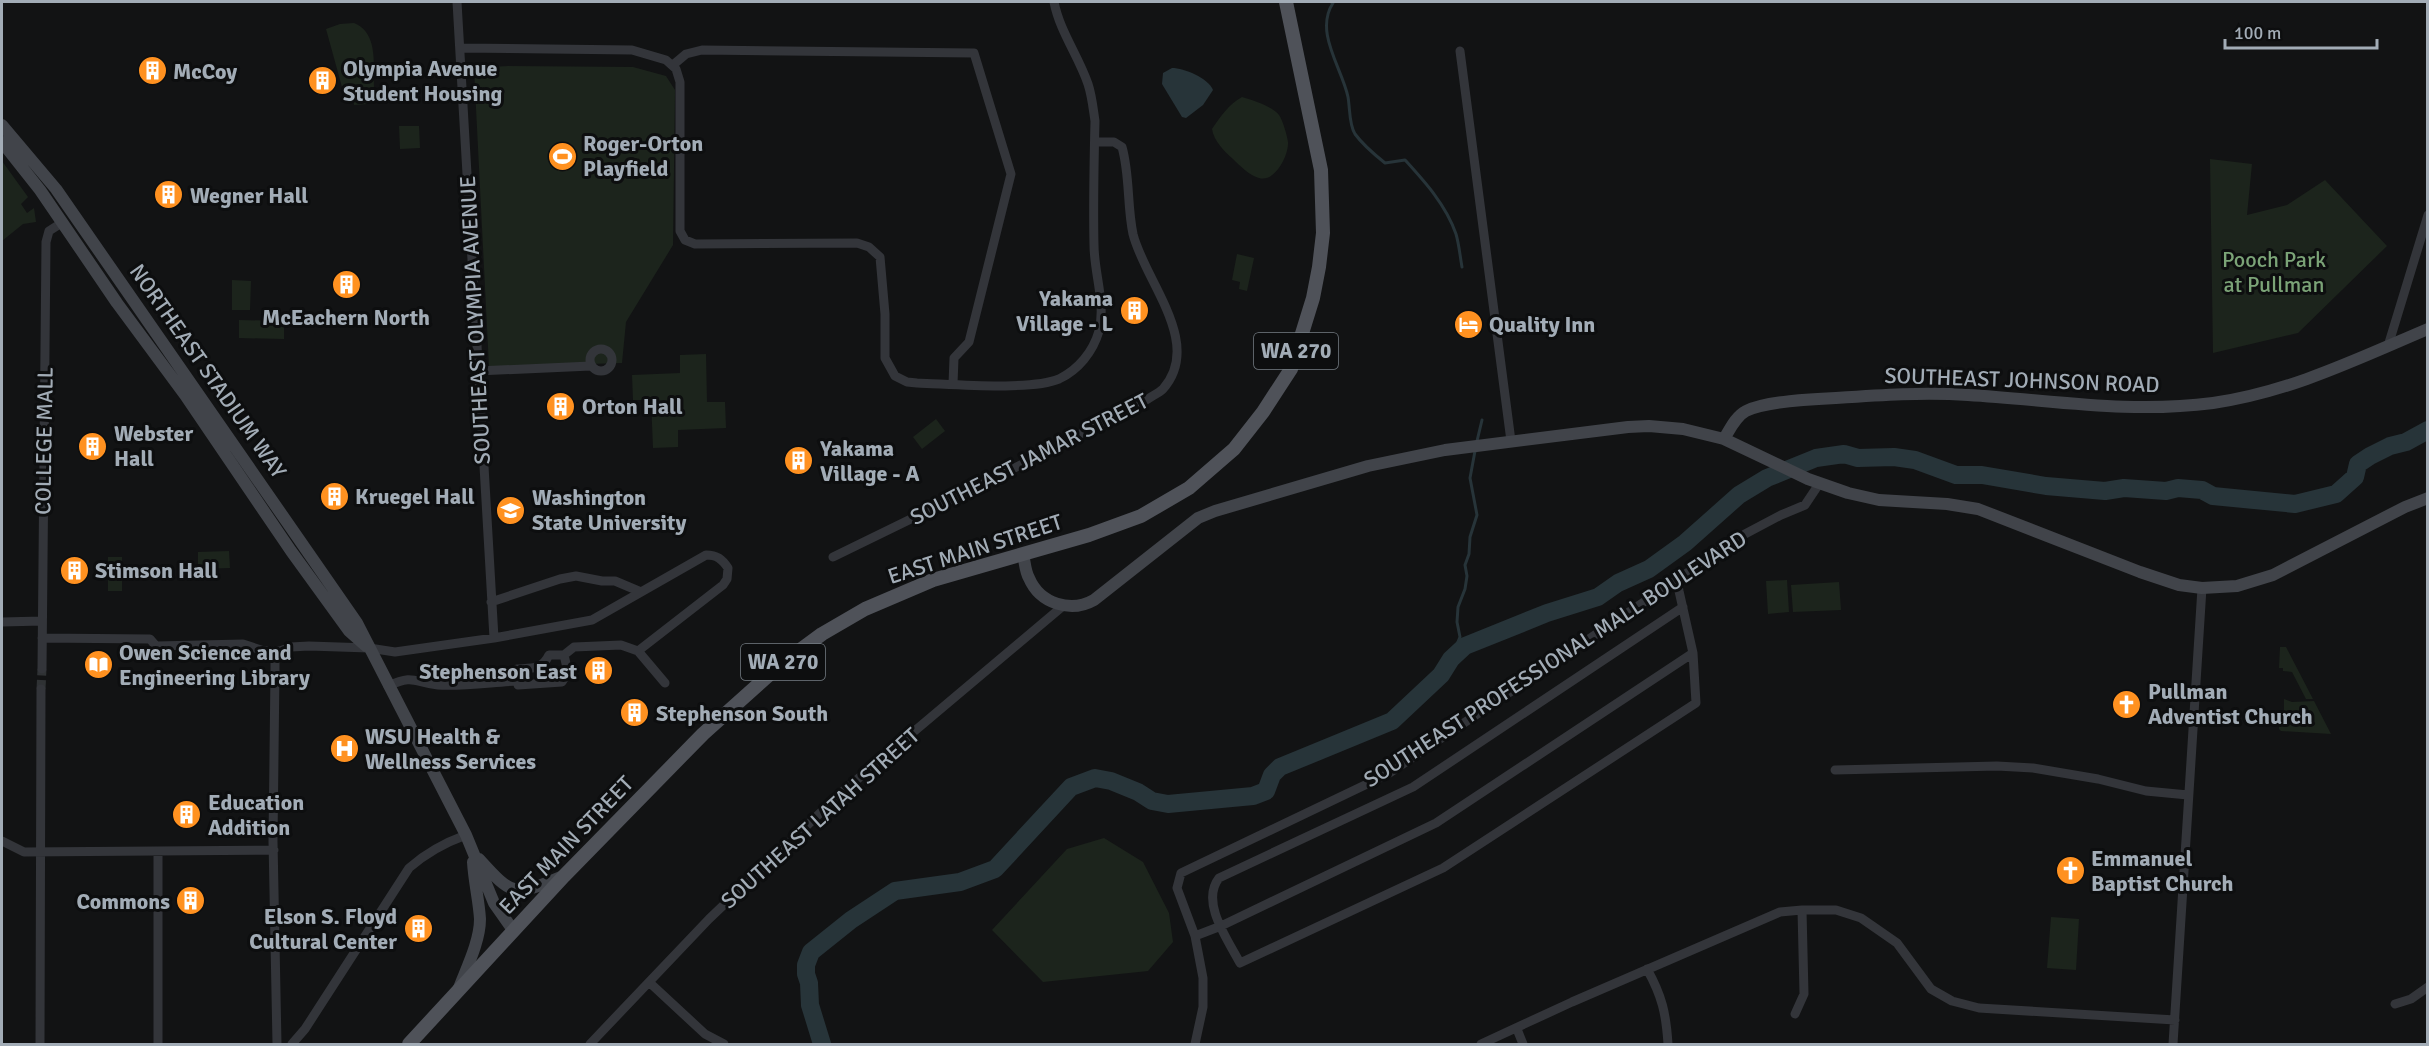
<svg xmlns="http://www.w3.org/2000/svg" width="2429" height="1046" viewBox="0 0 2429 1046" font-family="Signika,sans-serif">
	<style>
		.green { fill: #1c241c }
		.water { fill: #273439 }
		.lines { fill: none; stroke-linecap: round; stroke-linejoin: round }
		.stream { stroke: #273439; stroke-width: 3 }
		.river { stroke: #273439; stroke-width: 18 }
		.street-tunnel { stroke: #2f3234; stroke-width: 9; stroke-dasharray: 9 4.5; stroke-linecap: butt }
		.street { stroke: #33353a; stroke-width: 9 }
		.secondary { stroke: #41444a; stroke-width: 12 }
		.primary { stroke: #4f5259; stroke-width: 14 }
		.labels { text-anchor: middle; dominant-baseline: central; stroke-width: 6; stroke-linejoin: round; paint-order: stroke }
		.shield { fill: #0d0e0f; stroke: #757d84; stroke-width: 1.5 }
		.shield-label { font-size: 21px; font-weight: bold; fill: #a2acb6 }
		.poi-label { font-size: 22px; font-weight: bold; fill: #a2acb6; stroke: #0d0e0f; text-anchor: start }
		.park-label { font-size: 22px; fill: #7ba377; stroke: #0d0e0f }
		.street-label { font-size: 22px; fill: #a2acb6; stroke: #0d0e0f }
	</style>
	<rect width="100%" height="100%" fill="#121314"/>
	<path class="green" d="M354 23C379 33 373 66 374 89L366 92 367 104 354 105 353 96 345 98 326 29 340 24Z
		M508 66 633 67 666 76 675 90 673 245 626 322 622 363 489 367 474 68Z
		M1242 97C1252 100 1272 106 1279 115 1283 121 1287 135 1288 142 1289 155 1275 183 1259 178 1250 176 1239 165 1233 159 1224 151 1214 141 1212 129 1220 117 1229 104 1242 97Z
		M399 126H419L420 148 400 149Z
		M2210 159 2252 164 2247 215 2287 205 2325 180 2387 246 2298 333 2213 353Z
		M2 161 28 197 21 204 27 213 34 208 36 222 23 224 2 241Z
		M1237 254 1254 258 1247 291 1239 289 1240 282 1232 280Z
		M232 280 251 281 250 310H232Z
		M239 320 284 321V339L239 338Z
		M706 354 707 402H725L726 428 678 430V447L653 448 651 400H633L632 375 680 373V355Z
		M936 419 945 431 922 449 913 437Z
		M229 551 230 568 198 569V552Z
		M108 557H122V591H108Z
		M1787 580 1789 612 1768 614 1766 581Z
		M1839 582 1841 610 1793 612 1791 585Z
		M2280 647H2286L2313 699H2306L2292 672 2283 671V668H2279Z
		M2284 699 2292 702 2314 701 2331 734 2281 731 2279 729V713H2284Z
		M1104 838 1143 862 1169 913 1173 942 1148 971 1043 982 992 930 1067 849Z
		M2051 917 2079 919 2076 970 2047 968Z"/>
	<path class="water" d="M1172 68C1184 68 1208 78 1213 90L1203 105 1186 118 1182 117 1162 84 1163 73Z"/>
	<g class="lines">
		<path class="stream" d="M1331 2 1333 3C1314 32 1342 68 1348 97 1350 108 1349 125 1355 134 1363 145 1375 155 1385 163L1405 160C1425 182 1446 205 1456 234 1459 244 1460 256 1462 267
			M1477 441 1482 420
			M1451 659 1460 637 1457 622 1458 607 1465 589 1467 576 1465 565 1469 554 1470 537 1477 515 1470 478 1475 451"/>
		<path class="river" d="M822 1044 810 1005 809 983 806 974V965L811 952 851 920 895 891 960 882 995 869 1071 787 1095 778 1111 781 1138 792 1152 801 1168 804 1253 796 1266 791 1272 775 1280 767 1392 721 1441 675 1451 659 1465 646 1547 613 1598 597 1618 583 1649 569 1685 543 1739 495 1767 478 1816 458 1844 454 1858 458 1894 457 1915 460 1956 475H1982L2046 486 2105 491 2124 488 2166 491 2178 488 2202 490 2213 496 2295 504 2336 494 2355 477 2358 464 2370 456 2390 446 2406 442 2428 430"/>
		<path class="street-tunnel" d="M41 689 42 669"/>
		<path class="street" d="M457 2 494 638
			M460 48 632 50 666 60 676 69 680 82V231L685 240 695 244 857 243 869 247 880 257 885 314V358L895 376 907 382 917 383C951 384 1030 391 1059 379 1078 370 1093 352 1099 331 1106 303 1094 273 1094 245 1093 203 1094 162 1095 121 1093 108 1092 96 1088 84 1078 55 1060 32 1054 2
			M1460 51 1511 441
			M673 65 686 54 702 50 974 53 1011 174 969 342 954 358 953 384
			M2388 346 2428 215
			M590 360a11 11 0 1 1 22 0a11 11 0 1 1-22 0Z
			M477 371 591 366
			M833 557 1001 475 1148 399C1152 396 1159 393 1163 389 1204 343 1144 280 1133 234 1127 206 1130 175 1122 147L1114 142H1095
			M1677 581 1679 591 1693 653 1696 703 1443 868 1240 963C1228 940 1200 902 1219 878L1413 787 1683 607
			M491 602 560 579 576 576 602 581H615L641 592
			M2 622 42 621
			M42 638 150 639 156 646 243 644 264 651H280L291 647 309 646 369 648 395 652 494 638 592 620 706 555C717 555 722 559 728 568L727 579 723 585 638 651 665 683
			M42 669 46 242 49 231 63 222
			M517 681V669C531 668 542 670 549 655H564L574 647 621 645 638 651
			M388 686C414 674 413 682 438 685 460 687 494 682 517 681L518 685 562 682 568 672 564 655
			M1835 770 1997 766 2033 768 2098 779 2146 791 2188 795
			M2 841 24 852 274 850
			M158 852V1044
			M1195 936 1221 926 1436 823 1693 653
			M1647 969C1662 996 1666 1013 1668 1044
			M650 983 705 1034 724 1044
			M2395 1004 2411 999 2428 987
			M1795 1014 1804 994 1802 910
			M1517 1029 1523 1044
			M40 1044 41 689
			M277 1044 273 841 275 670V660L280 651
			M292 1044 305 1029 409 868C426 853 444 843 466 835
			M590 1044 709 919 841 793 1063 606
			M1195 1044 1203 1007V978L1195 936 1177 888 1181 873 1388 774 1745 534 1781 515 1805 505 1819 484
			M1481 1044 1572 1002 1780 912 1802 910H1836L1861 918 1897 943 1931 989 1952 1001 1979 1008 2175 1020
			M2173 1044 2202 588"/>
		<path class="secondary" d="M2 125 56 189 357 623 466 835 494 903 513 930
			M2 142 40 190 117 303 185 395 291 551 349 631 366 646
			M1724 439C1730 429 1736 416 1746 411 1766 401 1813 399 1836 398 1880 395 1924 392 1968 395 2053 400 2127 414 2213 403 2290 392 2357 359 2428 329
			M1023 554C1025 562 1025 571 1029 578 1040 604 1071 613 1094 600L1198 518 1215 511 1368 466 1445 450 1628 427 1649 426 1683 429 1724 439 1808 479 1848 493 1879 500 1947 504 1978 509 2140 572 2179 585 2202 588 2237 586 2273 575 2405 507 2428 498
			M479 859C514 898 515 896 563 876
			M459 988C467 967 480 941 480 919 479 901 474 881 473 862"/>
		<path class="primary" d="M409 1044 564 876 703 734 780 665 822 634 865 609 933 580 1089 535 1141 516 1189 488 1234 449 1263 412 1291 369 1313 298 1319 267 1323 233 1321 170 1286 2"/>
	</g>
	<defs>
		<symbol id="building-disc" viewBox="-11 -11 22 22"><circle r="9.5" fill="#ff9120" stroke="#0d0e0f"/><path d="M-4-6H4V6H1V3H-1V6H-4ZM-2.5-4.3h1.7v1.8h-1.7ZM.8-4.3h1.7v1.8H.8ZM-2.5-1h1.7V.8h-1.7ZM.8-1h1.7V.8H.8Z" fill="#fff"/></symbol>
		<symbol id="stadium-disc" viewBox="-11 -11 22 22"><circle r="9.5" fill="#ff9120" stroke="#0d0e0f"/><path d="M0-5a6.5 5 0 1 0 0 10a6.5 5 0 1 0 0-10ZM-3.5-1.8h7v3.6h-7Z" fill="#fff"/></symbol>
		<symbol id="hotel-disc" viewBox="-11 -11 22 22"><circle r="9.5" fill="#ff9120" stroke="#0d0e0f"/><path d="M-6-4.5h1.5V1H6V5H4.5V3h-9V5H-6ZM-4 0a1.8 1.8 0 1 1 3.6 0ZM.5 0V-2.5h3Q6-2.5 6 0Z" fill="#fff"/></symbol>
		<symbol id="university-disc" viewBox="-11 -11 22 22"><circle r="9.5" fill="#ff9120" stroke="#0d0e0f"/><path d="M0-5L7-2L0 1L-7-2ZM-4 1L0 2.5L4 1V4Q0 6-4 4Z" fill="#fff"/></symbol>
		<symbol id="library-disc" viewBox="-11 -11 22 22"><circle r="9.5" fill="#ff9120" stroke="#0d0e0f"/><path d="M-6-4Q-3-5.5-.7-3.5V5Q-3 3-6 4ZM6-4Q3-5.5 .7-3.5V5Q3 3 6 4Z" fill="#fff"/></symbol>
		<symbol id="church-disc" viewBox="-11 -11 22 22"><circle r="9.5" fill="#ff9120" stroke="#0d0e0f"/><path d="M-1.2-6h2.4v3.5h3.3v2.4h-3.3V6h-2.4V-.1h-3.3v-2.4h3.3Z" fill="#fff"/></symbol>
		<symbol id="hospital-disc" viewBox="-11 -11 22 22"><circle r="9.5" fill="#ff9120" stroke="#0d0e0f"/><path d="M-5-5h3v3.5h4V-5h3V5h-3V1.5h-4V5h-3Z" fill="#fff"/></symbol>
	</defs>
	<g fill-rule="evenodd">
		<use href="#building-disc" x="136" y="54" width="33" height="33"/>
		<use href="#building-disc" x="306" y="64" width="33" height="33"/>
		<use href="#stadium-disc" x="546" y="140" width="33" height="33"/>
		<use href="#building-disc" x="152" y="178" width="33" height="33"/>
		<use href="#building-disc" x="330" y="268" width="33" height="33"/>
		<use href="#building-disc" x="1118" y="294" width="33" height="33"/>
		<use href="#hotel-disc" x="1452" y="308" width="33" height="33"/>
		<use href="#building-disc" x="544" y="390" width="33" height="33"/>
		<use href="#building-disc" x="76" y="430" width="33" height="33"/>
		<use href="#building-disc" x="782" y="444" width="33" height="33"/>
		<use href="#building-disc" x="318" y="480" width="33" height="33"/>
		<use href="#university-disc" x="494" y="494" width="33" height="33"/>
		<use href="#building-disc" x="58" y="554" width="33" height="33"/>
		<use href="#library-disc" x="82" y="648" width="33" height="33"/>
		<use href="#building-disc" x="582" y="654" width="33" height="33"/>
		<use href="#church-disc" x="2110" y="688" width="33" height="33"/>
		<use href="#building-disc" x="618" y="696" width="33" height="33"/>
		<use href="#hospital-disc" x="328" y="732" width="33" height="33"/>
		<use href="#building-disc" x="170" y="798" width="33" height="33"/>
		<use href="#church-disc" x="2054" y="854" width="33" height="33"/>
		<use href="#building-disc" x="174" y="884" width="33" height="33"/>
		<use href="#building-disc" x="402" y="912" width="33" height="33"/>
	</g>
	<g class="labels">
		<g class="shield">
			<rect x="1254" y="333" width="84" height="36" rx="4.5"/>
			<rect x="741" y="644" width="84" height="36" rx="4.5"/>
		</g>
		<g class="shield-label">
			<text x="1296" y="351">WA 270</text>
			<text x="783" y="662">WA 270</text>
		</g>
		<g class="poi-label">
			<text x="343" y="68">Olympia Avenue<tspan x="343" dy="25">Student Housing</tspan></text>
			<text x="173" y="71">McCoy</text>
			<text x="583" y="143">Roger-Orton<tspan x="583" dy="25">Playfield</tspan></text>
			<text x="190" y="195">Wegner Hall</text>
			<text x="1113" y="298" text-anchor="end">Yakama<tspan x="1113" dy="25">Village - L</tspan></text>
			<text x="346" y="317" text-anchor="middle">McEachern North</text>
			<text x="1489" y="324">Quality Inn</text>
			<text x="582" y="406">Orton Hall</text>
			<text x="114" y="433">Webster<tspan x="114" dy="25">Hall</tspan></text>
			<text x="820" y="448">Yakama<tspan x="820" dy="25">Village - A</tspan></text>
			<text x="355" y="496">Kruegel Hall</text>
			<text x="532" y="497">Washington<tspan x="532" dy="25">State University</tspan></text>
			<text x="95" y="570">Stimson Hall</text>
			<text x="119" y="652">Owen Science and<tspan x="119" dy="25">Engineering Library</tspan></text>
			<text x="577" y="671" text-anchor="end">Stephenson East</text>
			<text x="2148" y="691">Pullman<tspan x="2148" dy="25">Adventist Church</tspan></text>
			<text x="656" y="713">Stephenson South</text>
			<text x="365" y="736">WSU Health &amp;<tspan x="365" dy="25">Wellness Services</tspan></text>
			<text x="208" y="802">Education<tspan x="208" dy="25">Addition</tspan></text>
			<text x="2091" y="858">Emmanuel<tspan x="2091" dy="25">Baptist Church</tspan></text>
			<text x="170" y="901" text-anchor="end">Commons</text>
			<text x="397" y="916" text-anchor="end">Elson S. Floyd<tspan x="397" dy="25">Cultural Center</tspan></text>
		</g>
		<g class="park-label">
			<text x="2274" y="259">Pooch Park<tspan x="2274" dy="25">at Pullman</tspan></text>
		</g>
		<g class="street-label">
			<text transform="translate(475 320) rotate(-93)">SOUTHEAST OLYMPIA AVENUE</text>
			<text transform="translate(208 371) rotate(55)">NORTHEAST STADIUM WAY</text>
			<text transform="translate(2022 380) rotate(2)">SOUTHEAST JOHNSON ROAD</text>
			<text transform="translate(44 441) rotate(-89)">COLLEGE MALL</text>
			<text transform="translate(1029 459) rotate(-27)">SOUTHEAST JAMAR STREET</text>
			<text transform="translate(975 549) rotate(-18)">EAST MAIN STREET</text>
			<text transform="translate(1555 659) rotate(-33)">SOUTHEAST PROFESSIONAL MALL BOULEVARD</text>
			<text transform="translate(820 818) rotate(-42)">SOUTHEAST LATAH STREET</text>
			<text transform="translate(566 845) rotate(-46)">EAST MAIN STREET</text>
		</g>
	</g>
	<rect width="2429" height="1046" fill="none" stroke="#a2acb6" stroke-width="6"/>
	<path d="M2225 39v9h152v-9" fill="none" stroke="#a2acb6" stroke-width="3"/>
	<text x="2234" y="39" font-size="18" fill="#a2acb6" stroke="#0d0e0f" stroke-width="4.5" paint-order="stroke">100 m</text>
</svg>
